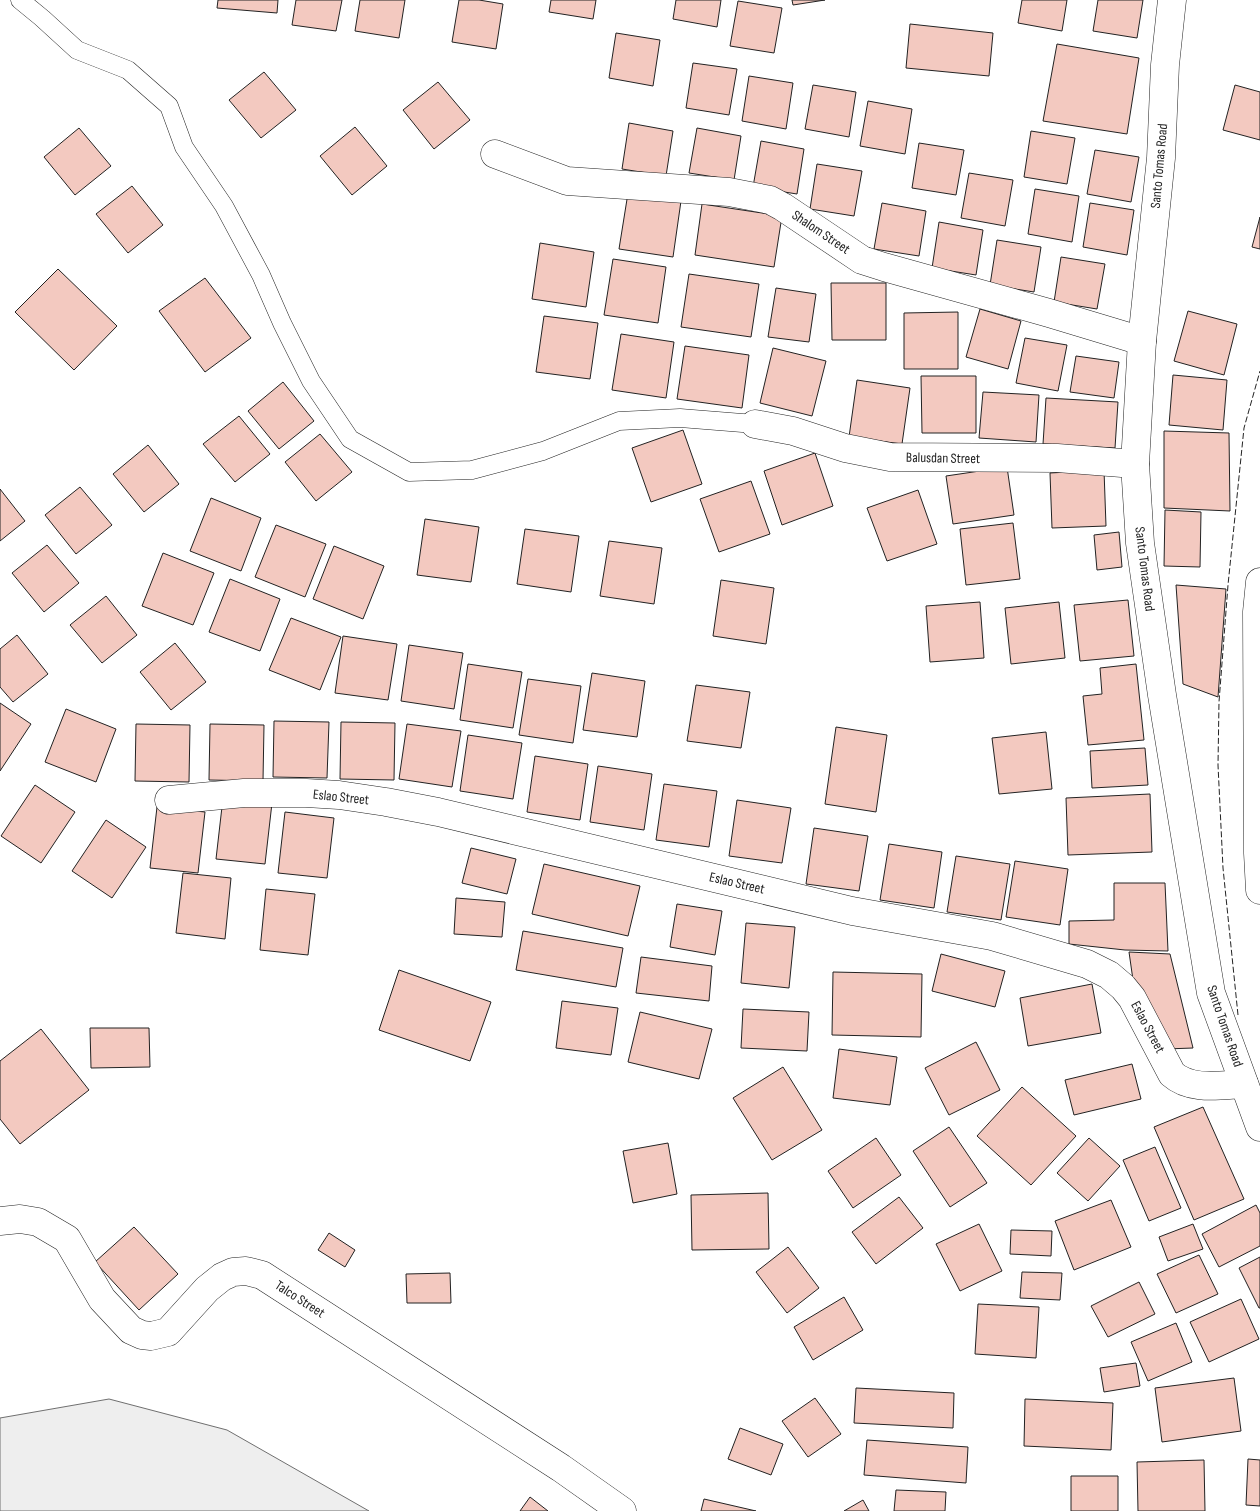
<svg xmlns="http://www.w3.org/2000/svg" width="1260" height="1511" viewBox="0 0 1260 1511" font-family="'Sofia Sans Condensed',sans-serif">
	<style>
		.green { fill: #eee; stroke: #6f6f6f }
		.building { fill: #f3c9c0; stroke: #222 }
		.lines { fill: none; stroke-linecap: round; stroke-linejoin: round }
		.lane-casing { stroke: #222; stroke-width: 19 }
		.street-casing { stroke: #222; stroke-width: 29 }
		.secondary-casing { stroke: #222; stroke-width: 29 }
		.lane { stroke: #fff; stroke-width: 18 }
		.street { stroke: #fff; stroke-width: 28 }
		.secondary { stroke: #fff; stroke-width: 28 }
		.fence { stroke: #222; stroke-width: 1; stroke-dasharray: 6 2.5; stroke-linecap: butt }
		.labels { text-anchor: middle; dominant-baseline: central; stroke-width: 4; stroke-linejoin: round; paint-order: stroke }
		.street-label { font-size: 14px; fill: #222; stroke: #fff }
	</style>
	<rect width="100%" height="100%" fill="#fff"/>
	<path class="green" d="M109 1399 227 1430 369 1511H0V1418Z"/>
	<path class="building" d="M218 0H278L277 13 217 8Z
		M296 0H342L336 31 292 25Z
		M360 0H405L399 38 355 31Z
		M459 0H479L503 4 496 49 452 42Z
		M551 0H596L593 19 549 12Z
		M676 0H721L717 27 673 19Z
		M792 0H825L793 5Z
		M1022 0H1067L1062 31 1018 23Z
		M1098 0H1143L1137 38 1093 31Z
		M738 1 782 8 774 53 730 46Z
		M910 24 993 33 989 76 906 68Z
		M616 33 660 40 653 86 609 78Z
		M1057 44 1139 58 1127 134 1043 121Z
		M693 63 737 69 729 115 686 108Z
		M264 72 296 110 261 138 229 100Z
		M749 76 793 83 786 129 742 121Z
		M438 82 470 120 434 149 403 110Z
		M813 85 856 92 849 137 805 129Z
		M1235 85 1260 92V140L1223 130Z
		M868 101 912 109 905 154 860 146Z
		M629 123 673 131 666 176 622 169Z
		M355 127 387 166 352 195 320 156Z
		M79 128 111 166 75 195 44 157Z
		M697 128 741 136 734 180 689 173Z
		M1031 131 1075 138 1067 184 1024 177Z
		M761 141 804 149 797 194 753 187Z
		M919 143 964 150 956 195 912 188Z
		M1095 150 1139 157 1131 202 1087 194Z
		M817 164 862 171 854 216 810 209Z
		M969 173 1013 180 1005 226 961 218Z
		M132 186 163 225 128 253 96 214Z
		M1035 189 1079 196 1072 242 1028 234Z
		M628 193 681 201 673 257 619 249Z
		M882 203 926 211 919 256 874 249Z
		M1090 203 1134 210 1127 255 1083 247Z
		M702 204 782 216 774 267 695 255Z
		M1260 217V249L1252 247Z
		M939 222 983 230 976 275 932 268Z
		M997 240 1041 247 1034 292 990 285Z
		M540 243 594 252 586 307 532 299Z
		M1061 257 1105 264 1097 309 1054 302Z
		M613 259 666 267 658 323 604 315Z
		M58 269 117 326 74 370 15 312Z
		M689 274 759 284 751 337 681 327Z
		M205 278 251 338 205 372 159 311Z
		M831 283H886V340H832Z
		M776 288 816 294 809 342 768 337Z
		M980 309 1021 321 1008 369 966 357Z
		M1188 311 1237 324 1224 375 1174 361Z
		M958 312V369H904V313Z
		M544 316 598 323 590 379 536 372Z
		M621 334 674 342 666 398 612 390Z
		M1025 338 1067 345 1058 391 1016 383Z
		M685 346 749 355 742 408 677 399Z
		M773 348 826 361 812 416 760 403Z
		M1076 356 1119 362 1114 398 1070 392Z
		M1173 375 1227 380 1223 430 1169 425Z
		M921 376H976V433H922Z
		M857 380 910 388 902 444 849 437Z
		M283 382 314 421 279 449 248 411Z
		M983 392 1039 395 1036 442 979 438Z
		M1046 398 1118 402 1115 448 1043 444Z
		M239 416 270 454 235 482 203 444Z
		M683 430 702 484 651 502 632 448Z
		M1164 431 1229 433 1230 511 1164 508Z
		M320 434 352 472 316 501 285 462Z
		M148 445 179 484 144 512 113 474Z
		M815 453 833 506 782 525 764 471Z
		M1007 467 1014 515 953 524 946 476Z
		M1104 470 1106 526 1052 528 1050 473Z
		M751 481 770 534 719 552 700 499Z
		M80 487 112 525 76 554 45 515Z
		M0 489 25 521 0 541Z
		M918 490 937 544 887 561 867 508Z
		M211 498 261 518 241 571 190 551Z
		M1165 510 1201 512 1200 567 1164 566Z
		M425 519 479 527 471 582 417 575Z
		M1013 523 1020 579 966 585 960 529Z
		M276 525 326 544 305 597 255 577Z
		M525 529 579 536 571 592 517 584Z
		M1119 532 1122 567 1097 570 1094 535Z
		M609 541 662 548 654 604 600 596Z
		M47 545 79 583 44 612 12 573Z
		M334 546 384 566 363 619 313 599Z
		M163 553 214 573 193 625 142 606Z
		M230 579 280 599 260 651 209 632Z
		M721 580 774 588 766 644 713 636Z
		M1176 585 1226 589 1218 697 1183 684Z
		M106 596 137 635 102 663 70 625Z
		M1128 600 1134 656 1080 661 1074 605Z
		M980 602 984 658 930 662 926 606Z
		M1059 602 1065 658 1011 664 1005 608Z
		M291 618 341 637 320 690 269 670Z
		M17 635 48 674 13 702 0 687V649Z
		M343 636 397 644 388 700 335 693Z
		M175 643 206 682 171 710 140 672Z
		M409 645 463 653 454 709 401 701Z
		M468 664 522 672 513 728 460 720Z
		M1136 664 1144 740 1088 745 1083 696 1102 694 1100 668Z
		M592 673 645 681 637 737 583 730Z
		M528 679 581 686 573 743 519 735Z
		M696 685 750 692 741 748 687 741Z
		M0 703 31 724 0 771Z
		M66 709 116 729 96 782 45 762Z
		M274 721 329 722 327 778 273 777Z
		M341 722 395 723 394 780 340 779Z
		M136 724 190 725 189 782 135 781Z
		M210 724 264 725 263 781 209 780Z
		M407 724 461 731 452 787 399 779Z
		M836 727 887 735 876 812 825 804Z
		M1046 732 1052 789 999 794 992 738Z
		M468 735 522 743 513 799 460 791Z
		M1145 748 1148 785 1092 788 1090 751Z
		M535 756 588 764 580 820 527 812Z
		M598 766 652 774 644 830 590 822Z
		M664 784 717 791 709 847 656 840Z
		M35 785 75 812 41 863 1 836Z
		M1150 794 1152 852 1068 855 1066 798Z
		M223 798 272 803 265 864 216 859Z
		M737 800 791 808 782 863 729 856Z
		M157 807 205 812 198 873 150 868Z
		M285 812 334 818 327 878 278 873Z
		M106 820 146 847 112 898 72 871Z
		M814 828 868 836 859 891 806 884Z
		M889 844 942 852 934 908 880 900Z
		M471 848 516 859 507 894 462 883Z
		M956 856 1010 864 1001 920 947 912Z
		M1015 861 1068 869 1060 925 1006 917Z
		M544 864 640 886 628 936 532 914Z
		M183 873 231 878 225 939 176 933Z
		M1114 883H1165L1168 951 1125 950 1069 944V921L1114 920Z
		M266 889 315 894 308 955 260 950Z
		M456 898 505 902 502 937 454 934Z
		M677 904 722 911 715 955 670 947Z
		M746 923 795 927 789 988 741 983Z
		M523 931 623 948 616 987 516 970Z
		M1129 952 1170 954 1193 1048 1165 1049 1134 987Z
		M941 954 1005 971 995 1007 932 991Z
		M641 957 712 966 709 1001 636 993Z
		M399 970 491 1002 470 1061 379 1030Z
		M833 972 922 974 921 1037 832 1035Z
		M1092 984 1101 1033 1028 1046 1020 998Z
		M562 1001 618 1008 611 1055 556 1048Z
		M743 1009 809 1012 807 1051 741 1048Z
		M640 1012 712 1029 699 1079 628 1062Z
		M90 1028H149L150 1067 91 1068Z
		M41 1029 89 1090 20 1144 0 1119V1061Z
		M976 1042 1000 1090 949 1115 925 1068Z
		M839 1049 897 1057 890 1105 833 1098Z
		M1132 1064 1141 1099 1074 1115 1065 1080Z
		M783 1067 822 1130 772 1160 733 1098Z
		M1022 1087 1076 1136 1031 1185 977 1136Z
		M1203 1107 1244 1199 1194 1220 1154 1127Z
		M949 1127 987 1183 950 1207 913 1151Z
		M876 1138 901 1175 853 1208 828 1171Z
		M1089 1138 1120 1166 1088 1201 1057 1173Z
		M668 1143 677 1194 633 1203 623 1151Z
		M1155 1147 1181 1208 1149 1221 1123 1160Z
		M768 1193 769 1249 692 1250 691 1195Z
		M899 1197 923 1228 876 1264 852 1232Z
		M1111 1200 1131 1247 1074 1270 1055 1221Z
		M1256 1205 1260 1213V1246L1219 1267 1202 1234Z
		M979 1224 1002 1271 960 1291 936 1244Z
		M1193 1224 1203 1249 1168 1261 1159 1237Z
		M134 1227 178 1274 139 1310 95 1262Z
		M1011 1230 1052 1231 1051 1256 1010 1254Z
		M329 1233 355 1250 345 1267 318 1250Z
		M788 1247 819 1288 787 1313 756 1272Z
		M1199 1255 1218 1294 1176 1313 1157 1274Z
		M1260 1257V1308H1259L1239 1268Z
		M1022 1272 1062 1273 1060 1300 1020 1298Z
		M450 1273 451 1303H407L406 1274Z
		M1139 1282 1155 1314 1108 1337 1091 1306Z
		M844 1297 863 1330 813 1360 794 1327Z
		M1241 1299 1259 1339 1209 1362 1190 1322Z
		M978 1304 1039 1307 1036 1358 975 1354Z
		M1176 1323 1192 1362 1148 1381 1131 1342Z
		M1136 1363 1140 1386 1104 1392 1100 1368Z
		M1234 1378 1241 1431 1162 1442 1155 1388Z
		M856 1388 954 1393 953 1428 854 1423Z
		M815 1398 841 1434 808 1457 782 1421Z
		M1025 1399 1113 1403 1111 1450 1024 1446Z
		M740 1428 783 1444 771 1475 728 1459Z
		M867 1440 968 1447 966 1483 864 1475Z
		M1248 1459 1260 1460V1506L1246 1505Z
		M1204 1460 1205 1511H1138L1137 1462Z
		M1071 1476H1118V1511H1071Z
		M896 1490 946 1492 945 1511H894Z
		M530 1497 548 1511H520Z
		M704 1499 756 1511H701Z
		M863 1500 869 1511H844Z"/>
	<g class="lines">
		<defs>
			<path id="lane" d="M20 0 42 18 77 50 128 70 169 106 184 147 224 206 261 275 282 323 311 381 350 439 409 472 472 470 543 451 619 421 680 418 755 424"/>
			<path id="street" d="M495 154 567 181 729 192 770 200 783 207 862 260 884 267 1049 313 1142 341
				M755 424 793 431 845 448 890 457 1057 458 1135 464
				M1260 582 1257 612 1258 853 1260 890
				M169 800 244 793H306L339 795 386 802 438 812 852 911 992 936 1087 964 1109 975 1123 987 1132 998 1172 1074C1191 1091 1221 1085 1244 1084
				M0 1221 20 1219 38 1222 67 1239 102 1299 131 1330 142 1335 151 1336 168 1332 207 1289 222 1277 233 1272 246 1271 262 1275 561 1468 622 1511"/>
			<path id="secondary" d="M1172 0 1165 65 1161 158 1142 341 1135 464 1140 543 1162 695 1211 993 1260 1127"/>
		</defs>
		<use href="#lane" class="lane-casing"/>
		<use href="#street" class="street-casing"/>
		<use href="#secondary" class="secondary-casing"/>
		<use href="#lane" class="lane"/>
		<use href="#street" class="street"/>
		<use href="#secondary" class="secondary"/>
		<path class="fence" d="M1238 1015 1223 868 1218 765 1219 702 1228 585 1244 428 1260 371"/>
	</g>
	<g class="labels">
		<g class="street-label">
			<text transform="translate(1159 166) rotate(-85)">Santo Tomas Road</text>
			<text transform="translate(821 232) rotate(34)">Shalom Street</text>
			<text transform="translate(943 458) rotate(1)">Balusdan Street</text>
			<text transform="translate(1145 569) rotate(83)">Santo Tomas Road</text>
			<text transform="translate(341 797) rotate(6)">Eslao Street</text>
			<text transform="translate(737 883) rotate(13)">Eslao Street</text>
			<text transform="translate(1225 1026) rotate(71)">Santo Tomas Road</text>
			<text transform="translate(1148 1027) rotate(62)">Eslao Street</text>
			<text transform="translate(300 1299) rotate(33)">Talco Street</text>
		</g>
	</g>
</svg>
